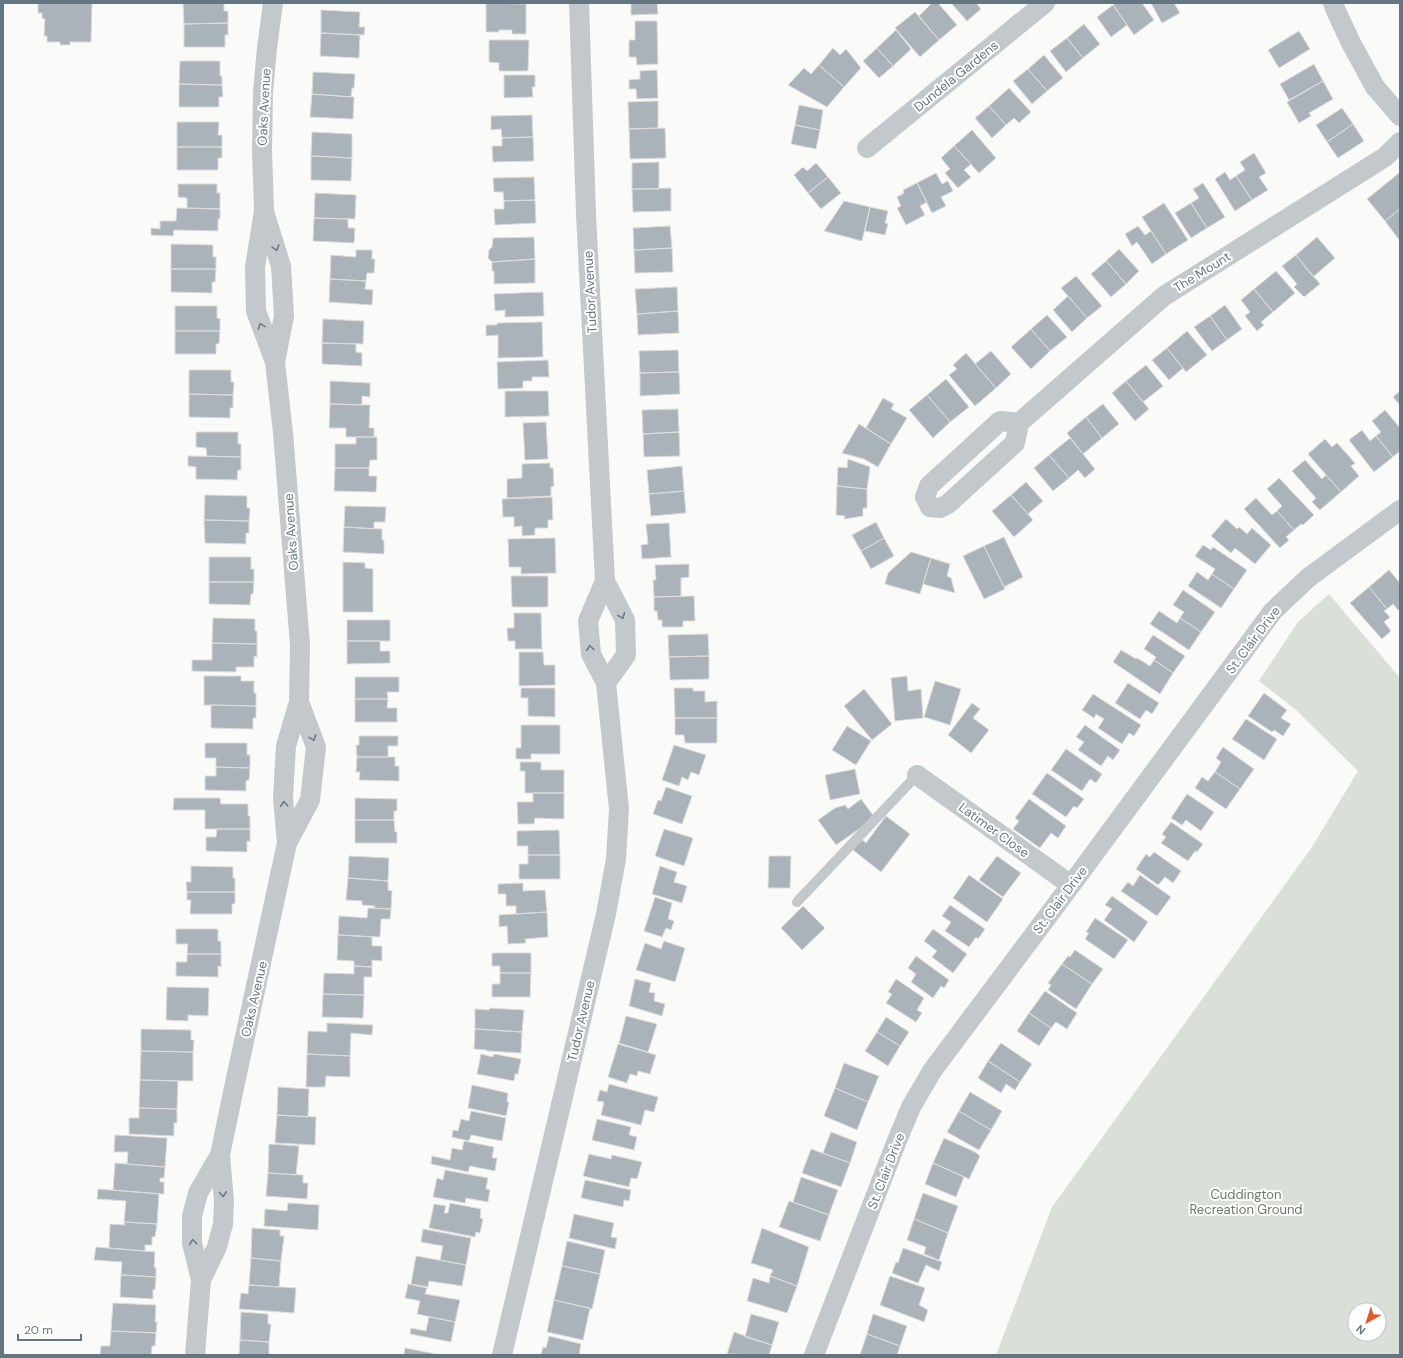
<svg xmlns="http://www.w3.org/2000/svg" width="1403" height="1358" viewBox="0 0 1403 1358" font-family="'DM Sans',sans-serif">
	<style>
		.green { fill: #dadfd7; fill-rule: evenodd }
		.building { fill: #aab3b9; stroke: #dcdcda }
		.lines { fill: none; stroke-linecap: round; stroke-linejoin: round }
		.lane { stroke: #c3c8cc; stroke-width: 10 }
		.street { stroke: #c3c8cc; stroke-width: 20 }
		.oneway { stroke: #6a7a87 }
		.labels { text-anchor: middle; dominant-baseline: central; stroke-width: 4; stroke-linejoin: round; paint-order: stroke }
		.street-label { font-size: 13px; fill: #657683; stroke: #fff }
		.park-label { font-size: 13px; fill: #687a64; stroke: #fff }
	</style>
	<rect width="100%" height="100%" fill="#fafaf8"/>
	<path class="green" d="M1329 594 1400 678V1355H996L1052 1207 1312 847 1358 771 1296 710 1259 681 1298 622ZM1355 1310H1379V1334H1355Z"/>
	<path class="building" d="M38 3H92L91 42H70V45H60V42H47V36H44L45 19 42 18V13H38Z
		M183 3H224V11H228V23L184 24Z
		M486 3 526 4V34H512V30H499V32H486Z
		M626 3H657L658 14 631 15V3Z
		M932 3H938L957 25 939 40 919 16Z
		M951 3H976L981 9 967 21Z
		M1116 3H1142L1154 20 1134 35 1113 5Z
		M1151 3H1174L1180 13 1162 23Z
		M1113 5 1127 25 1111 37 1097 17Z
		M321 10 360 12 359 27H365L364 35 321 33Z
		M915 12 939 40 920 57 895 28Z
		M635 21H657L658 64 637 65 636 57H629V40H635Z
		M228 23V35H225V47H184V24Z
		M1084 24 1100 44 1083 58 1067 38Z
		M896 30 911 49 893 66 877 48Z
		M1299 31 1310 49 1279 68 1268 50Z
		M321 33 360 35 359 58 320 56Z
		M1067 38 1083 58 1066 72 1050 51Z
		M489 40H529L528 71H499V63L489 62Z
		M833 48 840 55 846 49 861 68 844 87 819 65Z
		M877 48 893 66 879 78 863 61Z
		M1044 55 1063 78 1047 91 1028 69Z
		M180 61H220V76H222V85L179 84Z
		M1314 64 1323 81 1289 100 1280 84Z
		M819 65 844 87 827 107 788 85 804 68 811 74Z
		M1028 69 1047 91 1032 104 1013 81Z
		M657 70 658 98 637 99 636 89H629V80L640 79V71Z
		M313 72 355 74 354 88H352L351 97 312 94Z
		M504 75H535V87H532L533 97 504 98Z
		M1323 81 1333 99 1309 113 1311 116 1299 123 1287 102Z
		M179 84 222 85 223 97H219V107H179Z
		M1009 88 1031 112 1019 123 1014 118 1006 125 989 106Z
		M312 94 354 97 353 119 310 117Z
		M658 101V128L629 129 628 102Z
		M799 105 823 110 820 130 795 125Z
		M989 106 1006 125 992 138 975 118Z
		M1342 108 1353 124 1327 142 1316 125Z
		M532 115 533 137 502 138 501 129 491 130V116Z
		M177 122H219L218 135H222V147H177Z
		M1353 124 1364 141 1338 158 1327 142Z
		M795 125 820 130 816 149 791 144Z
		M665 128 666 158 630 159 629 129Z
		M972 130 996 158 979 173 954 146Z
		M312 132 352 134V158L311 156Z
		M533 137 534 161 493 162 492 146H502V138Z
		M954 146 971 164 964 170 971 177 958 188 945 173 950 169 941 158Z
		M177 147H222V158H218V170H177Z
		M1254 153 1266 173 1259 177 1268 190 1252 200 1236 176 1245 170 1240 162Z
		M311 156 352 158 351 181 311 180Z
		M659 162V189H632V163Z
		M816 163 828 177 808 193 794 175 803 167 807 171Z
		M1225 172 1230 180 1236 176 1252 200 1235 211 1215 179Z
		M936 173 942 184 948 181 953 191 941 197 946 206 932 213 917 183Z
		M1399 173 1400 175V209L1385 221 1367 199Z
		M534 177 535 200 504 201 503 192H494L493 178Z
		M828 177 841 193 821 209 808 193Z
		M917 183 927 202 920 206 925 215 906 225 897 208 901 206 897 197 904 193 903 190Z
		M1203 183 1225 217 1207 228 1191 203 1199 198 1193 189Z
		M178 184H217V193H220V209L187 208V198L178 197Z
		M671 188V211L633 212 632 189Z
		M315 193 356 195 355 219 314 218Z
		M535 200 536 223 495 225 494 209H504V201Z
		M844 201 870 207 862 241 824 231Z
		M1164 203 1188 240 1166 254 1142 217Z
		M1191 203 1207 228 1191 238 1175 213Z
		M870 207 888 211 885 223 888 224 885 235 865 231Z
		M177 208 220 209V219H218V231L174 230 173 236 151 235V228L160 229V221H176Z
		M1400 209V241L1385 221Z
		M314 218 348 219V228H355L354 243 313 241Z
		M670 226 672 248 634 250 633 228Z
		M1138 226 1145 235 1151 231 1166 254 1152 264 1137 242 1132 246 1125 234Z
		M534 237 535 259 492 262 488 258 489 250 492 247 493 238Z
		M1317 237 1335 258 1313 277 1296 255Z
		M171 244 213 245V257H216V269H171Z
		M672 248 673 272 635 273 634 250Z
		M1119 249 1139 271 1126 284 1106 261Z
		M356 250H372V259H375L374 273H367L366 281 330 279 331 255 356 257Z
		M1296 255 1320 284 1304 297 1294 287 1297 284 1282 266Z
		M535 259V283L494 284V271H492V262Z
		M1106 261 1126 284 1111 297 1091 274Z
		M171 269H216L215 282H212V293L171 292Z
		M1276 271 1295 293 1273 312 1254 289Z
		M1076 276 1102 306 1087 318 1061 288Z
		M330 279 366 281 365 289 373 290 372 305 329 302Z
		M677 287 678 311 637 314 635 289Z
		M1254 289 1273 312 1261 322 1264 325 1257 331 1245 316 1250 312 1241 300Z
		M543 292 544 316 505 317V310L495 311 494 294Z
		M1068 296 1087 318 1072 332 1053 310Z
		M1225 305 1242 329 1227 340 1210 316Z
		M175 306H217V318L220 319V331H175Z
		M678 311 679 333 638 335 637 314Z
		M1047 315 1067 337 1050 351 1031 329Z
		M1210 316 1227 340 1212 351 1194 327Z
		M323 319 364 321 363 344 322 343Z
		M542 322 543 357 498 358V335L486 336V325H497V323Z
		M1031 329 1050 351 1031 369 1011 347Z
		M175 331H220L219 344H216V354H175Z
		M1187 331 1207 355 1186 372 1167 348Z
		M322 343 356 344V352L362 353V366L322 364Z
		M1167 348 1183 368 1169 380 1152 360Z
		M678 350 679 372 640 373 639 351Z
		M991 351 1011 374 996 388 975 364Z
		M966 353 996 388 975 406 949 375 957 369 953 365Z
		M548 360 549 377H532V381H523V388L498 389 497 362Z
		M1146 365 1163 386 1143 402 1126 381Z
		M189 370H231V382H234L233 395 189 394Z
		M679 372 680 394 640 396V373Z
		M946 379 969 407 950 422 927 395Z
		M330 381 370 383V397L362 396V405L330 404Z
		M1126 381 1149 409 1135 421 1112 393Z
		M505 391H548L549 416 505 417Z
		M1400 391V405L1393 397Z
		M189 394 233 395V408H230V418L189 417Z
		M927 395 950 422 933 438 909 410Z
		M883 398 894 404 891 409 907 418 891 444 866 428Z
		M330 404 370 405 369 428H374V437H346V428H329Z
		M1103 404 1119 424 1102 438 1086 417Z
		M678 409 679 432 643 434 642 410Z
		M1385 410 1400 428V451L1393 457 1376 436 1381 432 1372 421Z
		M1086 417 1102 438 1083 454 1067 433Z
		M546 422 548 459 525 460 523 423Z
		M859 424 891 444 878 467 864 459 842 453Z
		M1362 430 1370 441 1376 436 1393 457 1374 472 1349 440Z
		M196 432H238V444H241V457L207 456 206 448 196 447Z
		M679 432 680 456 644 457 643 434Z
		M356 437H377V460H370L369 468H335V444H356Z
		M1070 438 1095 469 1085 478 1078 470 1069 478 1049 455Z
		M1325 439 1332 447 1337 443 1355 463 1351 466 1359 476 1341 492 1308 454Z
		M1049 455 1069 478 1053 491 1034 468Z
		M188 456 241 457V470H238L237 480 196 479V467L188 466Z
		M848 459 870 467 867 489 837 486 838 467 847 468Z
		M1305 460 1322 479 1326 475 1341 492 1320 510 1312 502 1316 498 1292 471Z
		M550 463V468H553L554 486 551 487V496L507 498V479L522 478V464Z
		M682 466 684 491 649 494 647 470Z
		M335 468H369V476H377L376 492 334 491Z
		M1279 478 1314 515 1303 525 1301 524 1294 530 1277 511 1282 506 1267 489Z
		M1026 482 1043 501 1028 514 1011 495Z
		M837 486 867 489V508H863V516L844 519 845 516 836 515Z
		M684 491 686 513 651 516 649 494Z
		M205 495 247 496V508H250L249 521 204 520Z
		M1011 495 1033 520 1014 537 992 511Z
		M552 497 553 520H548V528H535V535L522 536V526L514 527V517H503L502 499Z
		M1256 498 1272 515 1277 511 1294 530 1286 537 1289 540 1280 548 1244 509Z
		M345 506 386 507 385 522H374V529L344 527Z
		M1226 519 1237 529 1239 527 1247 534 1252 528 1271 545 1255 564 1235 548 1231 553 1211 536Z
		M204 520 249 521V533H246V544L205 543Z
		M876 522 884 538 861 551 852 535Z
		M669 523 671 557 642 559 641 545 648 544 646 524Z
		M344 527 382 529V540H384V554L343 552Z
		M1004 537 1023 577 1004 587 984 546Z
		M555 538 556 573 521 574V567H509L508 539Z
		M884 538 894 556 871 569 861 551Z
		M1203 545 1211 550 1213 547 1247 570 1234 589 1212 574 1215 569 1195 556Z
		M984 546 1005 589 984 599 963 556Z
		M911 552 931 558 920 594 885 584 888 573Z
		M209 557H251V569H254V582H209Z
		M931 558 950 564 947 576 951 578 955 593 923 584Z
		M343 562 365 563V568L373 569V612H343Z
		M689 564V577L681 578V596L654 597 653 580H656L655 565Z
		M1389 570 1400 583V609L1398 610 1393 604 1387 609 1369 587Z
		M1197 572 1208 580 1212 574 1234 589 1221 608 1188 586Z
		M511 576H548V607H512Z
		M209 582H254L253 594H251L250 605 209 604Z
		M1369 587 1387 609 1384 611 1390 617 1384 622 1391 631 1382 639 1350 603Z
		M1183 590 1215 612 1201 632 1180 618 1184 612 1173 605Z
		M694 596 695 621H683V627H662V620H658L657 611H654V597Z
		M1159 611 1177 623 1180 618 1201 632 1189 650 1150 624Z
		M514 613H541L542 649H515V641H508L507 628H514Z
		M213 618 255 619V631H257V644L212 643Z
		M347 620H390V641H347Z
		M708 634 709 656 669 657 668 635Z
		M1153 635 1185 656 1173 673 1154 660 1156 657 1144 649Z
		M347 641H380V651H390V663L347 664Z
		M212 643 257 644V657L254 656V667H236V672L192 671V660H212Z
		M1121 650 1136 659 1137 658 1150 666 1154 660 1173 673 1160 694 1113 662Z
		M519 652H543L544 665H555V685L519 686Z
		M709 656V679L670 680 669 657Z
		M204 676H241V681H254V693H256V706L204 705Z
		M907 676 908 691 921 689 923 718 895 721 891 678Z
		M355 677H399V692H387L388 699H355Z
		M935 681 961 689 950 725 924 717Z
		M1128 683 1159 703 1152 714 1146 710 1140 719 1115 703Z
		M521 688H555V717L528 716V698H521Z
		M674 688H693V691H705V702L717 701V718H675Z
		M864 689 892 724 872 740 844 706Z
		M1264 693 1287 710 1281 718 1291 724 1283 736 1274 730 1272 732 1248 716Z
		M1093 694 1141 725 1134 736 1129 733 1122 744 1098 728 1104 719 1096 714 1094 718 1082 710Z
		M355 699H388L387 708H397V722H355Z
		M972 703 980 709 973 718 989 730 971 753 948 735Z
		M211 705 256 706V718H253V729L211 728Z
		M675 718H717V743H685L684 735H675Z
		M1246 719 1277 739 1264 760 1232 739Z
		M521 725H560V754H531V759H516V748H521Z
		M1085 725 1120 750 1113 760 1108 756 1101 766 1078 750 1084 742 1076 737Z
		M847 726 871 741 856 765 832 750Z
		M359 736H398V746H388V757H357L356 745H359Z
		M205 743H247V755H250V768L216 767V758H205Z
		M674 745 706 755 699 775 691 772 688 780 682 777 679 786 662 780Z
		M1223 747 1254 769 1240 789 1215 772 1221 762 1216 758Z
		M1066 749 1102 774 1096 783 1090 779 1082 791 1051 770Z
		M357 757H395V766H399V781L359 780 360 772H356Z
		M520 762H541V770H564V793H525V771H520Z
		M216 767 250 768 249 780 246 781V791L205 790V776H216Z
		M855 769 860 794 830 800 825 775Z
		M1215 772 1240 789 1226 809 1195 788 1202 777 1208 781Z
		M1047 773 1084 799 1077 808 1074 806 1066 817 1032 794Z
		M666 787 692 796 682 824 653 814 658 800 661 801Z
		M533 793H564V819L535 818 534 824H518L517 802H533Z
		M1187 794 1214 812 1201 831 1186 820 1182 825 1171 818Z
		M174 798H220L221 804H248V816H250V829H205V810H173Z
		M355 798 397 799V811H394V820H355Z
		M861 799 875 818 836 845 818 820 835 808 845 805 848 809Z
		M1029 799 1066 826 1058 838 1051 833 1040 848 1013 829 1019 821 1015 818Z
		M886 816 910 834 881 872 853 850 861 839 866 843Z
		M355 820H394L395 832H397V843H355Z
		M1171 822 1203 844 1197 852 1195 851 1188 861 1161 843 1166 837 1162 834Z
		M217 829H250V842L247 841V852L206 851V837H216Z
		M664 829 693 838 684 866 655 856Z
		M559 830 560 855H528V846H517V831Z
		M1154 852 1181 871 1173 883 1165 877 1158 885 1136 869 1146 854 1150 857Z
		M528 855H560V879H519V864H528Z
		M349 856 389 858 388 881 348 878Z
		M769 856H791L790 888H768Z
		M997 856 1021 873 1003 897 979 880Z
		M191 866 233 867V878H235V892H187L186 882H191Z
		M660 866 677 872 674 882 687 886 682 903 652 894Z
		M969 875 1003 899 987 922 953 898Z
		M1140 875 1171 897 1157 916 1121 891 1128 882 1133 886Z
		M348 878 388 881V890L392 891 391 909 374 908 375 906 362 905V901L346 900Z
		M523 883V891L545 890 547 912 516 914V906H506V894H498V884Z
		M187 892H235V904H232V914H190L191 900H187Z
		M1112 896 1148 922 1134 942 1104 920 1112 909 1105 905Z
		M655 897 672 903 668 919 674 921 671 930 666 928 662 937 644 931Z
		M950 905 985 929 978 939 976 937 969 947 945 931 951 922 942 916Z
		M803 906 825 928 802 950 781 928Z
		M368 908 391 909 390 919H381L380 937 338 935 339 916 367 918Z
		M547 912 548 937 525 939 526 943 508 944 507 926 499 927V915Z
		M1095 918 1128 940 1114 959 1085 939 1089 933 1086 932Z
		M176 929H218V941H221V954H187L188 944H176Z
		M933 929 967 954 953 973 932 957 937 951 924 941Z
		M338 935 372 937V946H382V961L372 960V967L354 966V961L337 960Z
		M664 941 685 948 675 982 636 970 645 943 661 949Z
		M1075 950 1103 969 1092 984 1062 964 1068 956 1070 957Z
		M492 953H531V973H500V966H492Z
		M187 954H221V967L218 966V977L176 976V962H187Z
		M916 956 949 980 944 988 941 986 933 998 911 982 916 974 908 968Z
		M1062 964 1092 984 1076 1009 1048 990 1051 985 1048 983Z
		M354 966 372 967V977H364V995L323 994 324 973 354 974Z
		M500 973H531L530 997H492V984H500Z
		M635 979 651 983 649 992 655 993 654 1001 665 1004 662 1016 629 1006Z
		M896 979 924 998 917 1010 922 1013 916 1022 886 1003 892 994 888 992Z
		M167 987 209 988 208 1016 188 1015V1021L166 1020Z
		M1045 991 1077 1013 1067 1029 1056 1022 1051 1028 1029 1013Z
		M323 994 364 995 363 1018 322 1017Z
		M490 1008 524 1010 522 1032 475 1029V1009L489 1010Z
		M1029 1013 1051 1028 1039 1046 1017 1031Z
		M626 1016 657 1024 648 1052 619 1043Z
		M886 1017 909 1032 900 1046 877 1032Z
		M327 1023 373 1025 372 1035 351 1033 350 1056 307 1054 308 1031 327 1032Z
		M141 1029 191 1030V1040H194L193 1052 141 1051Z
		M475 1029 522 1032 521 1053 487 1051V1050L474 1049Z
		M877 1032 900 1046 888 1066 865 1051Z
		M1001 1043 1032 1064 1020 1082 988 1061Z
		M618 1044 656 1055 650 1074 638 1071 637 1076 630 1074 627 1083 608 1077Z
		M141 1051 193 1052V1081L140 1080Z
		M307 1054 350 1056V1077L326 1076 325 1087H306Z
		M481 1054 493 1057 494 1054 521 1059 518 1074H515L514 1081 477 1074Z
		M988 1061 1020 1082 1015 1090 1006 1084 1001 1093 978 1078Z
		M844 1063 879 1076 868 1102 835 1088Z
		M140 1080 178 1081 177 1109 139 1108Z
		M609 1084 658 1097 654 1112 645 1110 641 1125 601 1115 604 1102 597 1101 600 1090 607 1092Z
		M472 1085 508 1093 507 1102H509L506 1116 468 1108Z
		M278 1087 309 1089 308 1117 277 1115Z
		M835 1088 868 1102 857 1130 824 1116Z
		M970 1092 1002 1111 991 1130 959 1111Z
		M139 1108 177 1109V1123H174V1136L129 1134V1118H139Z
		M471 1111 506 1118 502 1141 471 1135 469 1141 452 1137 453 1130 458 1131 461 1119 469 1121Z
		M959 1111 991 1130 979 1150 947 1132Z
		M277 1115 316 1117 315 1145 275 1143Z
		M597 1119 631 1127 629 1135 637 1137 634 1150 592 1140Z
		M831 1132 857 1142 850 1163 823 1153Z
		M115 1135 167 1138 165 1167 127 1164 128 1152H114Z
		M944 1138 975 1152 980 1156 969 1179 933 1163Z
		M464 1141 494 1147 492 1158H497L495 1171 470 1166 468 1172 431 1164 432 1156 450 1160 452 1148 462 1150Z
		M269 1144 299 1146 296 1175 268 1173Z
		M811 1149 850 1163 841 1187 802 1173Z
		M589 1154 611 1159 612 1155 642 1162 637 1179 631 1178 629 1187 583 1176Z
		M115 1163 165 1167 164 1178H160V1182H164V1194L113 1190Z
		M933 1163 964 1177 956 1197 925 1184Z
		M445 1170 488 1178 486 1189 490 1190 488 1202 466 1198 465 1203 433 1197 437 1178 443 1180Z
		M268 1173 303 1175V1183H308L307 1199 266 1196Z
		M801 1177 838 1190 829 1215 793 1202Z
		M585 1180 631 1190 629 1201 624 1200 623 1207 581 1198Z
		M98 1189 159 1194 157 1224 124 1222 126 1201 97 1199Z
		M923 1193 958 1206 948 1233 914 1219Z
		M789 1201 829 1215 820 1241 779 1227Z
		M288 1203 319 1205 318 1230 264 1226 265 1209 287 1211Z
		M450 1203 481 1209 480 1218 483 1219 480 1233 476 1232 475 1237 429 1228 434 1204 446 1206 444 1213H448Z
		M574 1214 614 1223 611 1237 617 1238 615 1249 569 1238Z
		M914 1219 948 1233 939 1260 924 1254 926 1247 907 1240Z
		M124 1222 157 1224 155 1237H152V1245H145V1251L109 1248 110 1224 125 1225Z
		M252 1228 280 1230V1236H284L281 1261 251 1258Z
		M762 1228 809 1247 797 1286 770 1276 773 1270 751 1263Z
		M423 1229 471 1238 466 1265 440 1260 443 1246 421 1242Z
		M567 1241 605 1250 600 1274 562 1266Z
		M96 1247 155 1252 154 1267 156 1268V1277L121 1275 122 1262 94 1260Z
		M903 1248 942 1262 939 1271 926 1265 918 1283 892 1273 896 1262 898 1263Z
		M416 1256 466 1265 462 1286 429 1281 428 1287 411 1284Z
		M251 1258 281 1261 279 1287 249 1285Z
		M562 1266 600 1274 592 1309 554 1300Z
		M121 1275 156 1277 155 1290 153 1289V1299L120 1297Z
		M770 1276 797 1286 787 1313 747 1301 753 1278 769 1283Z
		M890 1276 925 1288 919 1305 928 1310 924 1322 880 1305Z
		M408 1284 427 1288 425 1294 460 1300 455 1322 417 1314 420 1301 405 1298Z
		M249 1285 296 1288 294 1313 239 1309 241 1293 248 1294Z
		M554 1300 590 1308 583 1340 547 1332Z
		M113 1303 156 1305 155 1322H157L156 1333 111 1331Z
		M241 1312 268 1314V1324H271L269 1342 240 1340Z
		M751 1314 779 1322 772 1345 745 1337Z
		M873 1314 907 1326 900 1346 867 1334Z
		M429 1317 455 1322 451 1342 410 1334 411 1328 426 1331Z
		M111 1331 156 1333 155 1346H152L151 1355H100L101 1346H110Z
		M734 1332 772 1345 769 1355 727 1354Z
		M867 1334 900 1346 897 1355H860Z
		M549 1336 581 1344 579 1355H541L543 1347 546 1348Z
		M240 1340 269 1342V1355H239Z
		M405 1348 441 1355H411L404 1354Z"/>
	<g class="lines">
		<path class="lane" d="M797 902 917 775"/>
		<path class="street" d="M273 3 267 48 263 92 262 150 264 211 255 267 256 311 275 362 283 433 300 645 299 702 286 746 283 798 287 843
			M579 3 586 214 605 581 625 620 626 655 606 683
			M1333 3 1336 11 1351 43 1375 87 1400 116
			M867 148 1045 3
			M265 215 281 266 284 316 275 362
			M1019 423 1000 421 929 486 925 497 930 507 940 508 948 504 1015 443 1019 423 1164 296 1385 157 1400 142
			M917 775 1071 885
			M201 1280 217 1247 223 1224 224 1201 220 1155 235 1083 287 843 310 800 316 747 299 702
			M195 1355 201 1280 192 1243V1216L198 1193 220 1155
			M502 1355 606 914 616 859 619 809 606 683 591 654 588 621 605 581
			M814 1355 896 1143 911 1107 932 1071 1071 885 1273 611 1308 578 1400 510"/>
	</g>
	<defs><path id="oneway-chevron" d="M-2-3.5L2.5 0L-2 3.5" fill="none" stroke-width="1.6" stroke-linecap="round" stroke-linejoin="round"/></defs>
	<g class="oneway">
		<use href="#oneway-chevron" transform="translate(276 248) rotate(73)"/>
		<use href="#oneway-chevron" transform="translate(261 326) rotate(-110)"/>
		<use href="#oneway-chevron" transform="translate(622 616) rotate(68)"/>
		<use href="#oneway-chevron" transform="translate(590 648) rotate(-97)"/>
		<use href="#oneway-chevron" transform="translate(313 738) rotate(70)"/>
		<use href="#oneway-chevron" transform="translate(284 804) rotate(-95)"/>
		<use href="#oneway-chevron" transform="translate(223 1194) rotate(86)"/>
		<use href="#oneway-chevron" transform="translate(193 1242) rotate(-95)"/>
	</g>
	<g class="labels">
		<g class="street-label">
			<text transform="translate(956 76) rotate(-39)">Dundela Gardens</text>
			<text transform="translate(264 107) rotate(-87)">Oaks Avenue</text>
			<text transform="translate(1202 272) rotate(-32)">The Mount</text>
			<text transform="translate(590 292) rotate(-93)">Tudor Avenue</text>
			<text transform="translate(291 532) rotate(-94)">Oaks Avenue</text>
			<text transform="translate(1253 640) rotate(-53)">St. Clair Drive</text>
			<text transform="translate(994 830) rotate(36)">Latimer Close</text>
			<text transform="translate(1060 900) rotate(-53)">St. Clair Drive</text>
			<text transform="translate(254 999) rotate(-77)">Oaks Avenue</text>
			<text transform="translate(581 1021) rotate(-77)">Tudor Avenue</text>
			<text transform="translate(886 1171) rotate(-69)">St. Clair Drive</text>
		</g>
		<g class="park-label">
			<text x="1246" y="1194">Cuddington<tspan x="1246" dy="15">Recreation Ground</tspan></text>
		</g>
	</g>
	<rect width="1403" height="1358" fill="none" stroke="#657683" stroke-width="8"/>
	<g transform="translate(1367 1322) rotate(219)"><circle r="19" fill="#ffffff" stroke="#c1c8cd"/>
	<path d="M0-3L7 15L0 10L-7 15Z" fill="#e4572e"/>
	<text y="-6" font-size="11" font-weight="bold" text-anchor="middle" fill="#657683">N</text>
	</g>
	<path d="M18 1334v6h63v-6" fill="none" stroke="#657683" stroke-width="2"/>
	<text x="24" y="1334" font-size="12" fill="#657683" stroke="#ffffff" stroke-width="3" paint-order="stroke">20 m</text>
</svg>
